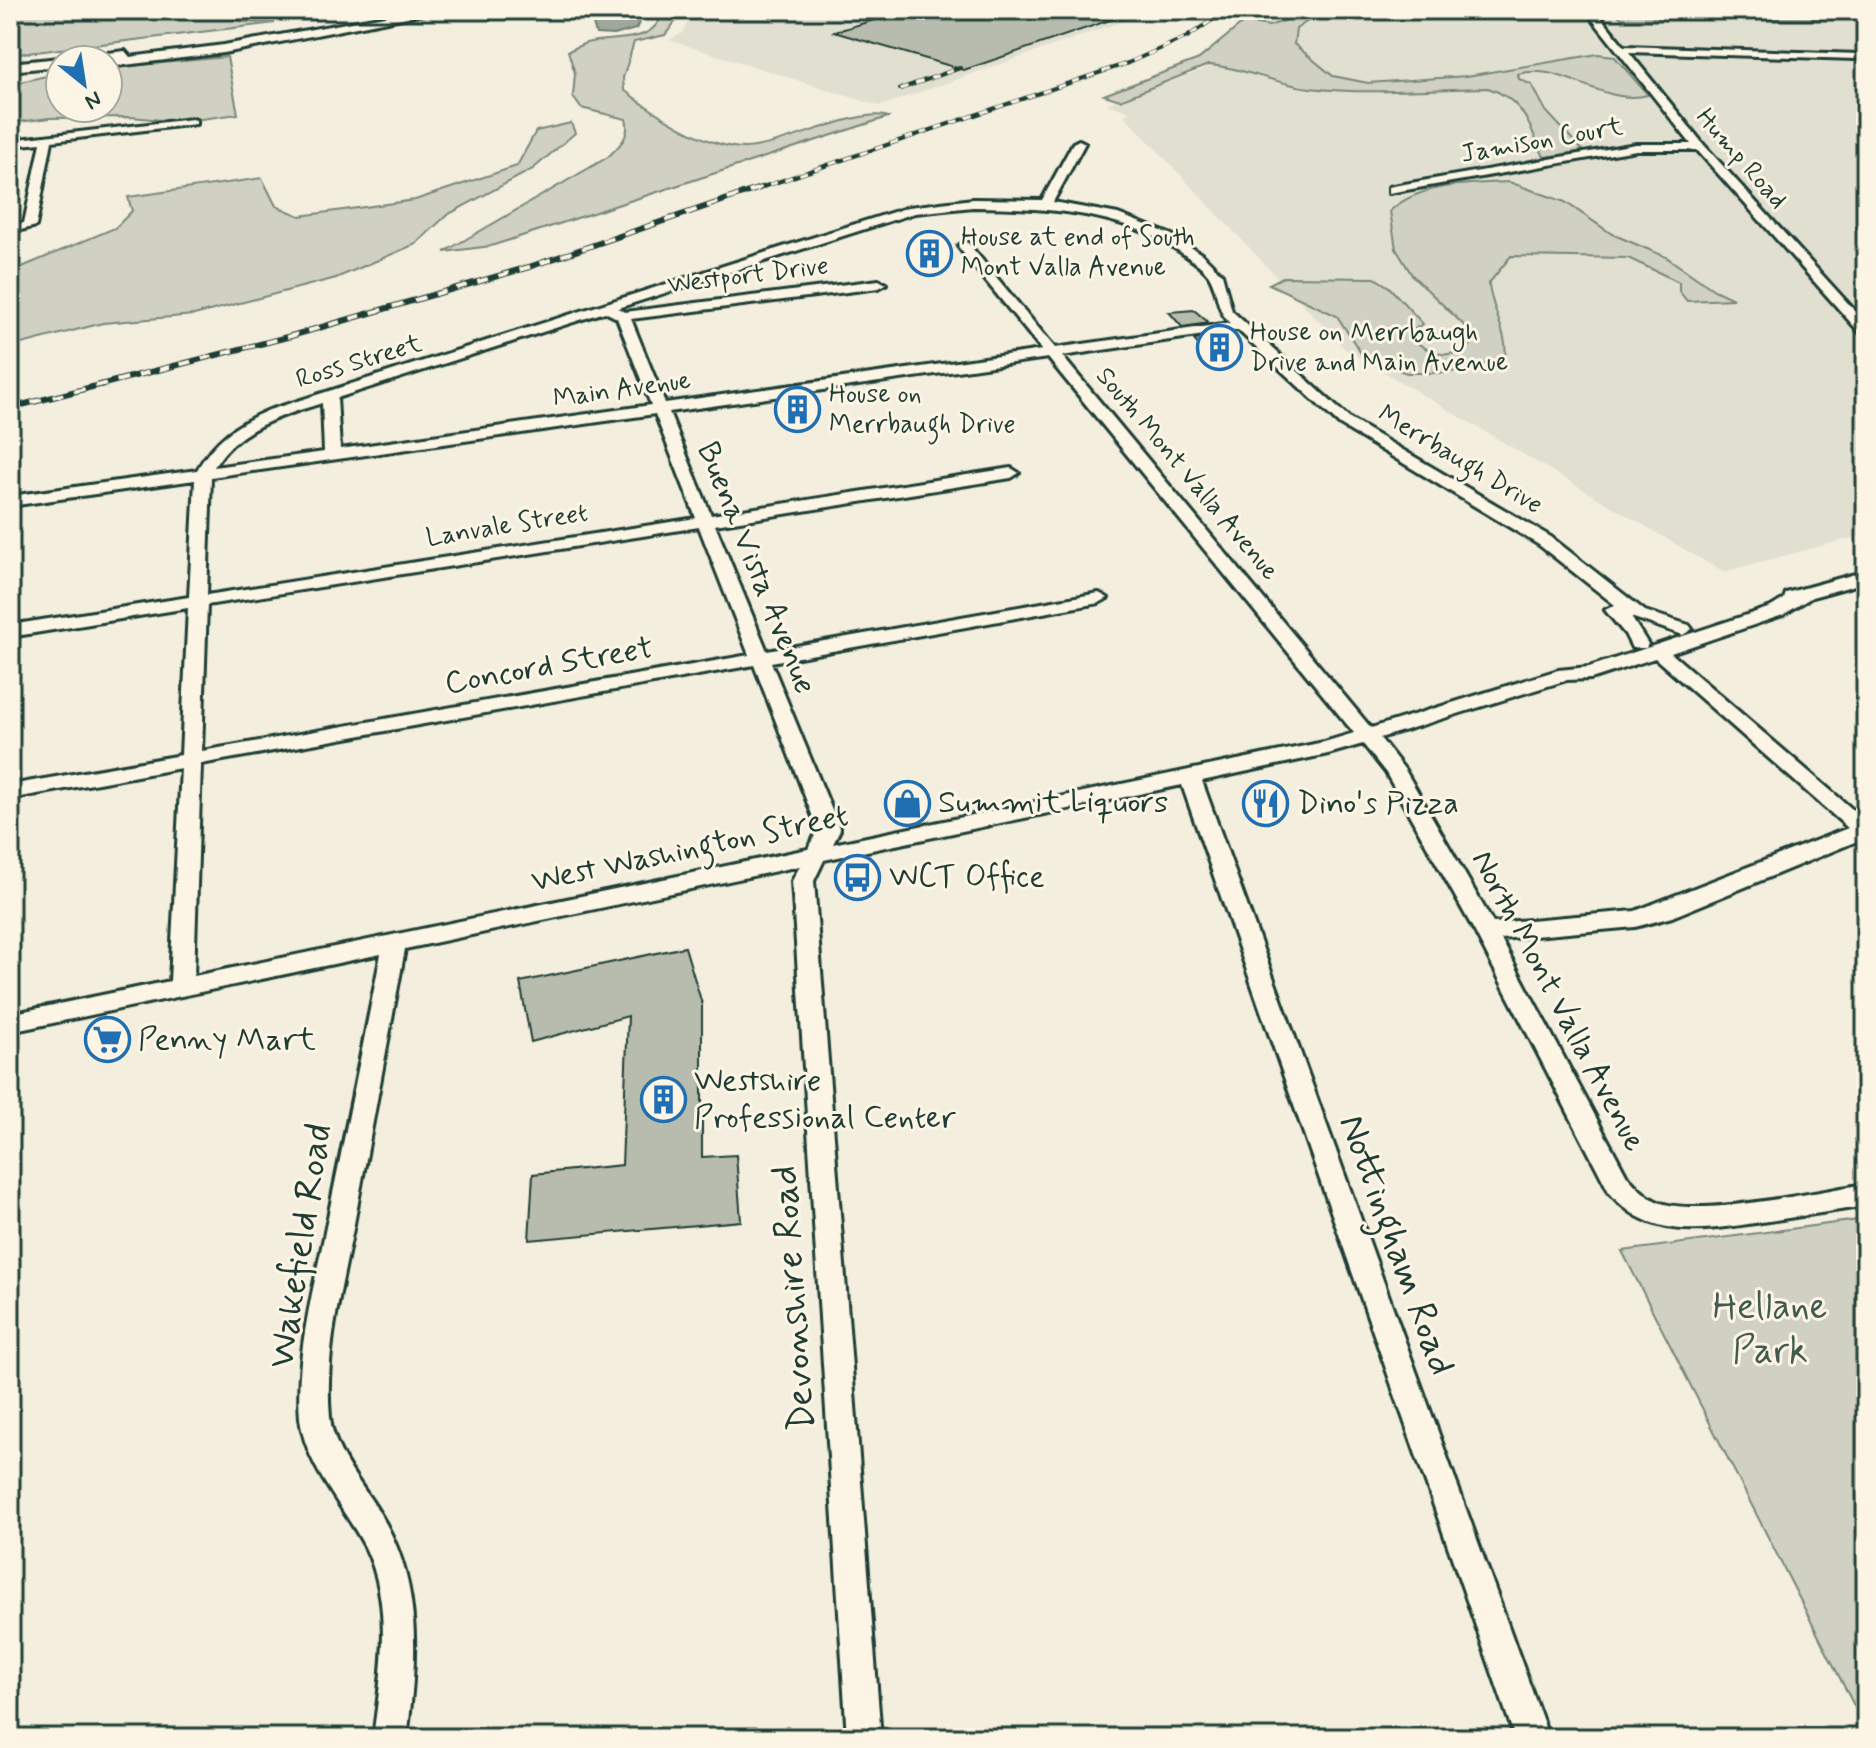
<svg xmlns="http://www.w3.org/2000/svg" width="1876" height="1748" viewBox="0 0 1876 1748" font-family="Mynerve,sans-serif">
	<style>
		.built { fill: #e1dfd0 }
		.green { fill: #d0d1c2; stroke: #78877b; stroke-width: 2 }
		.water { fill: #a0a89b; stroke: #6c7d72; stroke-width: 2 }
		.building { fill: #b8bcae; stroke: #1f3d34; stroke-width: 2 }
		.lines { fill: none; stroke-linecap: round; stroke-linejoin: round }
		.minor-casing { stroke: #1f3d34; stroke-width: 6 }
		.major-casing { stroke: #1f3d34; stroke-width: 6 }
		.minor { fill: #fcf5e5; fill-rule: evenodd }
		.major { fill: #fcf5e5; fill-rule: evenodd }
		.rail-far1-casing { stroke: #1f3d34; stroke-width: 4 }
		.rail-casing { stroke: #1f3d34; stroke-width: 6 }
		.rail-far1 { stroke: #fcf5e5; stroke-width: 3; stroke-dasharray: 8; stroke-linecap: butt }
		.rail { stroke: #fcf5e5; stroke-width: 4; stroke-dasharray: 11; stroke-linecap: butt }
		.labels { text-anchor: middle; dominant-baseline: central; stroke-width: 6; stroke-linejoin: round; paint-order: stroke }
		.far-street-label { font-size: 26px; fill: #1f3d34; stroke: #fcf5e5 }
		.far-poi-label { font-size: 26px; fill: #1f3d34; stroke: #fcf5e5; text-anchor: start }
		.street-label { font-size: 32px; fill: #1f3d34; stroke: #fcf5e5 }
		.poi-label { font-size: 32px; fill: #1f3d34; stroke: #fcf5e5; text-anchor: start }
		.near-street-label { font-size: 38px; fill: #1f3d34; stroke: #fcf5e5 }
		.near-park-label { font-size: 38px; fill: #425b50; stroke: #fcf5e5 }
	</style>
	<rect width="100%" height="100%" fill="#f3eede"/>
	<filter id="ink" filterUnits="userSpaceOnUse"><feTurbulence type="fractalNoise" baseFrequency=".0125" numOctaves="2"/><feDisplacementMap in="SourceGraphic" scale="16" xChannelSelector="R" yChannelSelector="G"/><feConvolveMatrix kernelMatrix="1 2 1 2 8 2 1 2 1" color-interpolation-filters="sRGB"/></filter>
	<g filter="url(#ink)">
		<path class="built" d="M692 10H1155L880 106 669 40 683 33Z
			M1266 10H1866V534L1723 572 1345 349 1124 115 1131 112 1106 104 1234 59Z"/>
		<path class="green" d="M10 10H192L245 22 275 23 10 55Z
			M663 10H684L665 35 634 42 623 78 624 90C654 113 707 148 745 148 778 148 863 106 888 117L491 246 444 252 608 157C620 145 631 136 626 119L581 108 573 97 575 73 568 51C574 49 580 45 586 43 613 35 655 47 663 10Z
			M1250 10H1324L1296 29 1294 44 1333 76 1368 83 1467 76 1598 54 1614 56 1648 95C1602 107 1562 61 1518 74L1519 79 1532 85 1546 111 1585 153 1544 157C1529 125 1524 100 1488 88 1429 89 1368 95 1310 88 1275 84 1242 67 1208 65L1120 100 1104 95 1199 59 1244 22 1269 26 1287 20 1245 15Z
			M1614 10H1866V19L1621 18Z
			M227 57 238 114 180 122 132 117 50 118 10 123V84L60 73V108H108V68Z
			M571 123 575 133 533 169 447 215 416 244 336 278 194 315 103 323 10 347V272L115 228 132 211 128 197 262 178 276 206 300 216 415 200 517 166 536 131Z
			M1509 182 1565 202 1612 234 1666 257 1714 290 1733 299 1687 301 1679 291V282L1628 258 1511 256 1489 283C1490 306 1509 336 1505 356L1490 363 1447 373H1407L1364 358 1337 316 1269 284 1283 277 1375 278 1389 287 1423 324 1407 334C1427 354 1453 364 1475 341L1470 331 1412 275 1396 249 1390 211C1419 183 1471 184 1509 182Z
			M1866 1219V1729L1622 1251Z"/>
		<path class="water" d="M589 10H645L636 29 614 35 596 34Z"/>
		<path class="building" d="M907 10H1054L1075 15 1088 11 1116 18 964 70 834 32Z
			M1194 310 1209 323 1182 327 1169 312Z
			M1221 336 1235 351 1207 355 1194 340Z
			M806 399 816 416 790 420 781 403Z
			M685 947 702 1004V1157L736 1155 741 1221 529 1240 533 1174 622 1165 628 1016 531 1042 520 982Z"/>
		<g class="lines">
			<defs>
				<path id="minor" d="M1585 10H1595L1624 46 1859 54 1856 59 1629 52 1704 145 1866 323V335L1861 334 1697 150H1636L1389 193V187L1393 186 1636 144H1691Z
					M192 119 196 120V124L52 141 36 226 10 233V225L24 223 41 143 10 146V140Z
					M1079 140 1085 143 1053 202 1118 214 1172 235 1203 255 1222 274 1232 311 1350 419 1551 537 1645 611 1689 625 1692 629 1683 635 1631 617 1648 644 1646 648H1632L1625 634 1605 610 1615 605 1539 545 1340 425 1238 330 1062 356 1371 728 1558 670 1589 667 1771 607 1784 599 1786 593 1866 571V582L1812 597 1783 615 1671 653 1866 821V840L1862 839 1672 917 1635 927 1501 939 1627 1176C1637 1187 1647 1198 1661 1203 1703 1217 1818 1191 1866 1184V1206C1834 1211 1801 1216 1769 1221 1710 1229 1652 1244 1609 1192L1475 932 1386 773 1363 744 1328 754 1202 781 1549 1738H1515L1182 785 824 860 814 881 881 1738H847L792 881 800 866 405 949C388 1041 371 1132 354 1224 342 1286 324 1353 330 1417 334 1457 368 1490 386 1524 423 1592 416 1665 407 1738H373C381 1677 394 1605 365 1547 344 1506 305 1466 300 1418 295 1355 314 1288 326 1227 345 1136 363 1045 381 954L10 1032V1014L170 981 181 768 10 799V785L181 755 188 608 10 637V625L189 597 195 480 10 506V496L197 470C214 440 238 423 269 410L909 207 973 199 1042 200 1073 143ZM973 207C1044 208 1118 210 1179 251 1189 258 1201 265 1208 274 1219 290 1215 309 1230 323L1055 348 968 243 964 242 958 246 960 249 1042 350 665 403 631 319 879 288 886 284 879 280 625 312 618 308 915 213ZM605 312 617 318 651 405 340 449 337 398ZM1048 358 1354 733 1324 742 833 844 840 830 771 662 1099 603 1108 598 1099 593 767 651 715 525 1011 478 1019 473 1011 468 711 515 669 412ZM322 403 324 452 214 467C237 428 281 416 322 403ZM655 414 696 518 207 595 211 477ZM699 527 749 655 202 751 207 605ZM1655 658 1848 828 1635 911 1493 923 1405 770 1380 738 1567 680 1591 679ZM754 665 818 830 808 849 194 976 201 764Z"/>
				<path id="major" d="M418 10H443L224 53 108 67V60H74L80 56 125 51 130 57 224 45Z
					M60 58 65 60H60V66L10 71V63Z"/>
			</defs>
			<use href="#minor" class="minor-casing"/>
			<use href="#major" class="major-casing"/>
			<use href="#minor" class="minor"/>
			<use href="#major" class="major"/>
			<defs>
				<path id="rail-far1" d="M1112 17 1133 10
					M900 89 960 68
					M754 190 1128 63 1187 37 1227 10"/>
				<path id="rail" d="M10 408 291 336 529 267 760 188"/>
			</defs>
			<use href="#rail-far1" class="rail-far1-casing"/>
			<use href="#rail" class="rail-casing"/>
			<use href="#rail-far1" class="rail-far1"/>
			<use href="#rail" class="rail"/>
		</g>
	</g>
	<defs>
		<symbol id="building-ring" viewBox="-11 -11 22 22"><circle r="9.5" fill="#fcf5e5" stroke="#1f6fb2" stroke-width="1.5"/><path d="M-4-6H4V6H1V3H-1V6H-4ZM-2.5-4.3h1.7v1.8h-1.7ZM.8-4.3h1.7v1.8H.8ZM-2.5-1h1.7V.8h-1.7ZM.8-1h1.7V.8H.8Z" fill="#1f6fb2"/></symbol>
		<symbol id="shop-ring" viewBox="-11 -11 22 22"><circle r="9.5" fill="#fcf5e5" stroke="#1f6fb2" stroke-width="1.5"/><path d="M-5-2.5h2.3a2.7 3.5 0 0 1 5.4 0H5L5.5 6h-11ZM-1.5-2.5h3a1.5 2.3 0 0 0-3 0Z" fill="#1f6fb2"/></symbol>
		<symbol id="restaurant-ring" viewBox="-11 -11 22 22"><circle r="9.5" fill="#fcf5e5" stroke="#1f6fb2" stroke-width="1.5"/><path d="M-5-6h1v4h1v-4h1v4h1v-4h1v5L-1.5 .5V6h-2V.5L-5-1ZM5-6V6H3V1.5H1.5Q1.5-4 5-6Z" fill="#1f6fb2"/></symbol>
		<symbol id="bus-ring" viewBox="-11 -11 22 22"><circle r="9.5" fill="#fcf5e5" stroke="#1f6fb2" stroke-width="1.5"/><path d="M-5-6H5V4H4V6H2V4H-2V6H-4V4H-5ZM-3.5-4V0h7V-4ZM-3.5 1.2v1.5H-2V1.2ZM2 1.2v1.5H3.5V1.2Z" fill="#1f6fb2"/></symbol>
		<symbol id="supermarket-ring" viewBox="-11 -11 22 22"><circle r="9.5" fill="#fcf5e5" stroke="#1f6fb2" stroke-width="1.5"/><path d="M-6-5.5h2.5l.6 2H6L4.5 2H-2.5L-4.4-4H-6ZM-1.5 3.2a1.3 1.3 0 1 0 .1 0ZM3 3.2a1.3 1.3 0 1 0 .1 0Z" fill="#1f6fb2"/></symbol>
	</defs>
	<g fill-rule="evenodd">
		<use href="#building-ring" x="904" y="228" width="51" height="51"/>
		<use href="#building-ring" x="1194" y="322" width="51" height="51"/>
		<use href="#building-ring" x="772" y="384" width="51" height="51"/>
		<use href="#shop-ring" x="882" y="778" width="51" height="51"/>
		<use href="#restaurant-ring" x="1240" y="778" width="51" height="51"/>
		<use href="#bus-ring" x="832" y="852" width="51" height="51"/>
		<use href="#supermarket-ring" x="82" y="1014" width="51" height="51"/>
		<use href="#building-ring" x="638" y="1074" width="51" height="51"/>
	</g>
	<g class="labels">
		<g class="far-street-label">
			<text transform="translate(1542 141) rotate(-10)">Jamison Court</text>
			<text transform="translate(1741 159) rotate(49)">Hump Road</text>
			<text transform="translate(748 276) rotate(-7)">Westport Drive</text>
			<text transform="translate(359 362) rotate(-17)">Ross Street</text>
			<text transform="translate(622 390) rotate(-8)">Main Avenue</text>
			<text transform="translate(1460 460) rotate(31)">Merrbaugh Drive</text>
			<text transform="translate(1187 474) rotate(50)">South Mont Valla Avenue</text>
			<text transform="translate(507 526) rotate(-9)">Lanvale Street</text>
		</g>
		<g class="far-poi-label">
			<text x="961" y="238">House at end of South<tspan x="961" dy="30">Mont Valla Avenue</tspan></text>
			<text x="1250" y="333">House on Merrbaugh<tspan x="1250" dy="30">Drive and Main Avenue</tspan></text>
			<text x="829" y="395">House on<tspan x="829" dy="30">Merrbaugh Drive</tspan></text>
		</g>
		<g class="street-label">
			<text transform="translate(756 568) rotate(68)">Buena Vista Avenue</text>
			<text transform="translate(549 666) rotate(-10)">Concord Street</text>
			<text transform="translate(690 849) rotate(-12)">West Washington Street</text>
			<text transform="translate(1558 1001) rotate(62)">North Mont Valla Avenue</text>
		</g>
		<g class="poi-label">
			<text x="938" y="803">Summit Liquors</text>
			<text x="1297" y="804">Dino's Pizza</text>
			<text x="889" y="877">WCT Office</text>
			<text x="138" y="1040">Penny Mart</text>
			<text x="694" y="1081">Westshire<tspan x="694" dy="37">Professional Center</tspan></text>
		</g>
		<g class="near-street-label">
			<text transform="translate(1396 1245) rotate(70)">Nottingham Road</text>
			<text transform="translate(301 1246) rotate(-81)">Wakefield Road</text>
			<text transform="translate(794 1298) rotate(-94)">Devonshire Road</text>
		</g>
		<g class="near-park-label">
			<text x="1770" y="1307">Hellane<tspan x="1770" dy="44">Park</tspan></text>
		</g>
	</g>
	<rect width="1876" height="1748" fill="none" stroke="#fcf5e5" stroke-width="40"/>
	<rect x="20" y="20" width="1836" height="1708" fill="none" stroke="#1f3d34" stroke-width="3" filter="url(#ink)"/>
	<g transform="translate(84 84) rotate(150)"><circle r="38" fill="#fcf5e5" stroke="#a4ab9e" stroke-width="2"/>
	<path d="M0-6L14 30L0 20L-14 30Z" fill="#1f6fb2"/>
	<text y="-12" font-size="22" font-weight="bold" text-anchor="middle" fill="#1f3d34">N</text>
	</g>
</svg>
